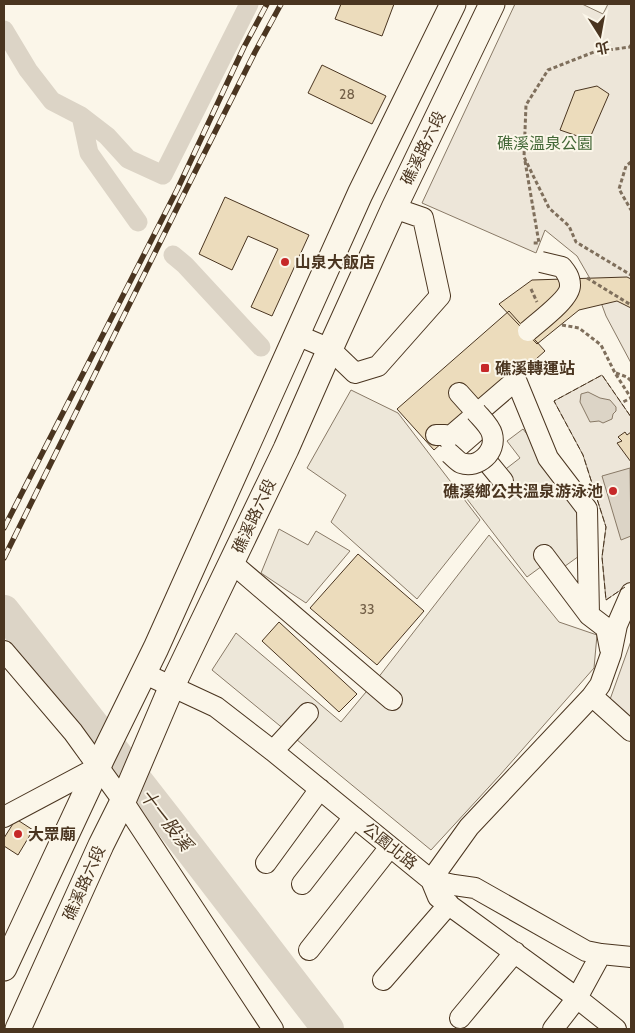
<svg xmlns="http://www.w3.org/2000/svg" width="635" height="1033" viewBox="0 0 635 1033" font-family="Cabin,'Noto Sans TC',sans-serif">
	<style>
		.green { fill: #ede6d9; stroke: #887966 }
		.parking { fill: #ede7d9; stroke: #887966 }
		.water { fill: #dcd4c6; stroke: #887966 }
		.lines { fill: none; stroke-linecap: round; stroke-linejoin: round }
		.canal { stroke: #dcd4c6; stroke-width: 19 }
		.river { stroke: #dcd4c6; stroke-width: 32 }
		.building { fill: #ecdcbc; stroke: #4a3520 }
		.minor-casing { stroke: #4a3520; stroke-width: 22 }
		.major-casing { stroke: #4a3520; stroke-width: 27 }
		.path { stroke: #7f6f5c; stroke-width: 3; stroke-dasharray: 4 2.5; stroke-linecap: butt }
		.minor { stroke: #fbf6e9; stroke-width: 20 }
		.major { stroke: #fbf6e9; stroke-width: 25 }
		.rail-casing { stroke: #4a3520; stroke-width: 5.5 }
		.rail { stroke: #fbf6e9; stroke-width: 4; stroke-dasharray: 11; stroke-linecap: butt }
		.minor-bridge-casing { stroke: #4a3520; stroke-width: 22; stroke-linecap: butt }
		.minor-bridge { stroke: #fbf6e9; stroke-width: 20 }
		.fence { stroke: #4a3520; stroke-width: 1; stroke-dasharray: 6 2.5; stroke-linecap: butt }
		.poi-dot { fill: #c62828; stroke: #fbf6e9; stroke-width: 2 }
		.labels { text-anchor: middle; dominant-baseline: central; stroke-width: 4; stroke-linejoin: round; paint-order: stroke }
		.number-label { font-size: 14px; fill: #725f47 }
		.park-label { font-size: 16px; fill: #436837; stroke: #fbf6e9 }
		.street-label { font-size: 16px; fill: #4a3520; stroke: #fbf6e9 }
		.poi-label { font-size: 16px; font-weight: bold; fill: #4a3520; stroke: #fbf6e9; text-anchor: start }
		.water-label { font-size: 18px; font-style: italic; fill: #4a3520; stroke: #fbf6e9 }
	</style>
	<rect width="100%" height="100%" fill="#fbf6e9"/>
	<path class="green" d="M515 4H582L603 14 608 4H631V363L606 316 596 289 577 256 545 230 536 253 422 203Z
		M602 375 631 417V583L606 600 602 557 606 527 583 455 554 401Z
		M631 641V729L608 705Z"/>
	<path class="parking" d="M351 390 398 413 480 520 417 599 331 522 346 495 307 468Z
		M523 429 583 507V535L577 539 586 551 561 569 553 558 527 577 467 499 520 458 507 441Z
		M279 529 308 545 316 531 350 551 306 603 261 573Z
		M489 535 559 622 597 635 594 668 500 775 431 850 212 670 236 633 341 722 381 674Z"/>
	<path class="water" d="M588 392 600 398 610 400 616 407V411L613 414 612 419 603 423 599 421 590 422 580 402 581 394Z
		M630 468 631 536 621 540 602 476Z"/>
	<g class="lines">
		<path class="canal" d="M4 30 28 70 52 101 81 116 89 153 138 222
			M81 116 107 136 128 159 163 175 249 4
			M173 255 185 265 261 347"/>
		<path class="river" d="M4 611 176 831 328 1029"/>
	</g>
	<path class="building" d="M341 4H394L382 36 335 19Z
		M322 65 386 96 372 124 308 93Z
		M597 86 609 94 589 140 560 130 575 91Z
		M225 197 309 235 272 316 251 307 278 249 248 236 232 270 199 254Z
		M627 277 631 279V308L617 301 579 310 537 344 499 304 532 280Z
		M509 311 545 351 434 450 397 409Z
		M625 432 627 435 631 432V462L617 443 622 441 618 437Z
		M358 554 424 611 377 665 310 608Z
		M279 622 357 694 339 712 262 641Z
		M16 819 33 830 18 855 4 846V838Z"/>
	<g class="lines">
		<defs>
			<path id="minor" d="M297 335 330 349 355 373 378 366 440 296 423 218 394 208
				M459 393 476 412
				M453 434 516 380 548 458 587 509 589 615
				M436 435H445L457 448 480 428
				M485 459 503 481
				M544 555 589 615 606 628 610 649
				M232 563 392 700
				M4 651 73 732 123 801 273 1029
				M143 673 216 707 273 751 431 880 454 885 475 888 586 951 601 954 631 957
				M592 696 631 731
				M273 751 308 713
				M4 817 98 767
				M266 863 320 789
				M302 884 354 817
				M309 950 390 847
				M383 980 449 904
				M460 1018 515 952
				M553 1029 577 998 601 954
				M616 1029 577 998 438 897 431 880 469 827 592 696 600 685 611 654 617 625 631 593"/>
			<path id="major" d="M4 968 102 758 156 648 360 194 453 4
				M18 1029 101 845 123 801 172 686 286 449 330 349 394 208 492 4"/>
		</defs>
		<use href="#minor" class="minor-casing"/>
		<use href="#major" class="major-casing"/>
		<path class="path" d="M631 45 630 47 594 52 548 70 526 105 524 157 549 208 569 226 576 242 631 275
			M525 161 539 243H532
			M631 162 626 166 619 189 631 210
			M587 278 631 305
			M531 289 537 302
			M562 325 579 328 601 345 615 373 631 398 621 403
			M616 373 627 377 631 381"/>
		<use href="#minor" class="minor"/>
		<use href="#major" class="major"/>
		<defs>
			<path id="rail" d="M4 528 177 190 244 47 267 4
				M4 558 184 194 255 52 281 4"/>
		</defs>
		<use href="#rail" class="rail-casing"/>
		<use href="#rail" class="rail"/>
		<defs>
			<path id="minor-bridge" d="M528 331C538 322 571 298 570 285 570 277 566 272 562 267L541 262
				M449 453C453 456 457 461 461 463 478 469 497 452 492 434 490 426 481 418 476 412"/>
		</defs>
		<use href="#minor-bridge" class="minor-bridge-casing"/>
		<use href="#minor-bridge" class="minor-bridge"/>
		<path class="fence" d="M625 587 606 600 602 557 606 527 583 455 554 401 602 375 631 417"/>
	</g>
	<g class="poi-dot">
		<circle cx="285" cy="262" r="5"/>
		<rect x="480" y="363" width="10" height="10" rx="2.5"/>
		<circle cx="613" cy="491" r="5"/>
		<circle cx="18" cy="834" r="5"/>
	</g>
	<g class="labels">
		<g class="number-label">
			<text x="347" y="94">28</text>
			<text x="367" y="609">33</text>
		</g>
		<g class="park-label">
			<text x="545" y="143">礁溪溫泉公園</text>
		</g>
		<g class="street-label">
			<text transform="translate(423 148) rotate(-64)">礁溪路六段</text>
			<text transform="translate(254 516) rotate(-65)">礁溪路六段</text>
			<text transform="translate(390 846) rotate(39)">公園北路</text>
			<text transform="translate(84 883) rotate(-66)">礁溪路六段</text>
		</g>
		<g class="poi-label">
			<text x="295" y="262">山泉大飯店</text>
			<text x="495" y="368">礁溪轉運站</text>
			<text x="603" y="491" text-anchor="end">礁溪鄉公共溫泉游泳池</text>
			<text x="28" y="834">大眾廟</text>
		</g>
		<g class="water-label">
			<text transform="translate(166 820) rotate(52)">十一股溪</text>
		</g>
	</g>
	<rect width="635" height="1033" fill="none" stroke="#4a3520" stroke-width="10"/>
	<g transform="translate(600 35) rotate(169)" stroke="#fbf6e9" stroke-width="4" paint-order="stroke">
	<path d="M0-4L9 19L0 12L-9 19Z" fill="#4a3520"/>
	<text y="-8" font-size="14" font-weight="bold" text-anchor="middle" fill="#4a3520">北</text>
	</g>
</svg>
